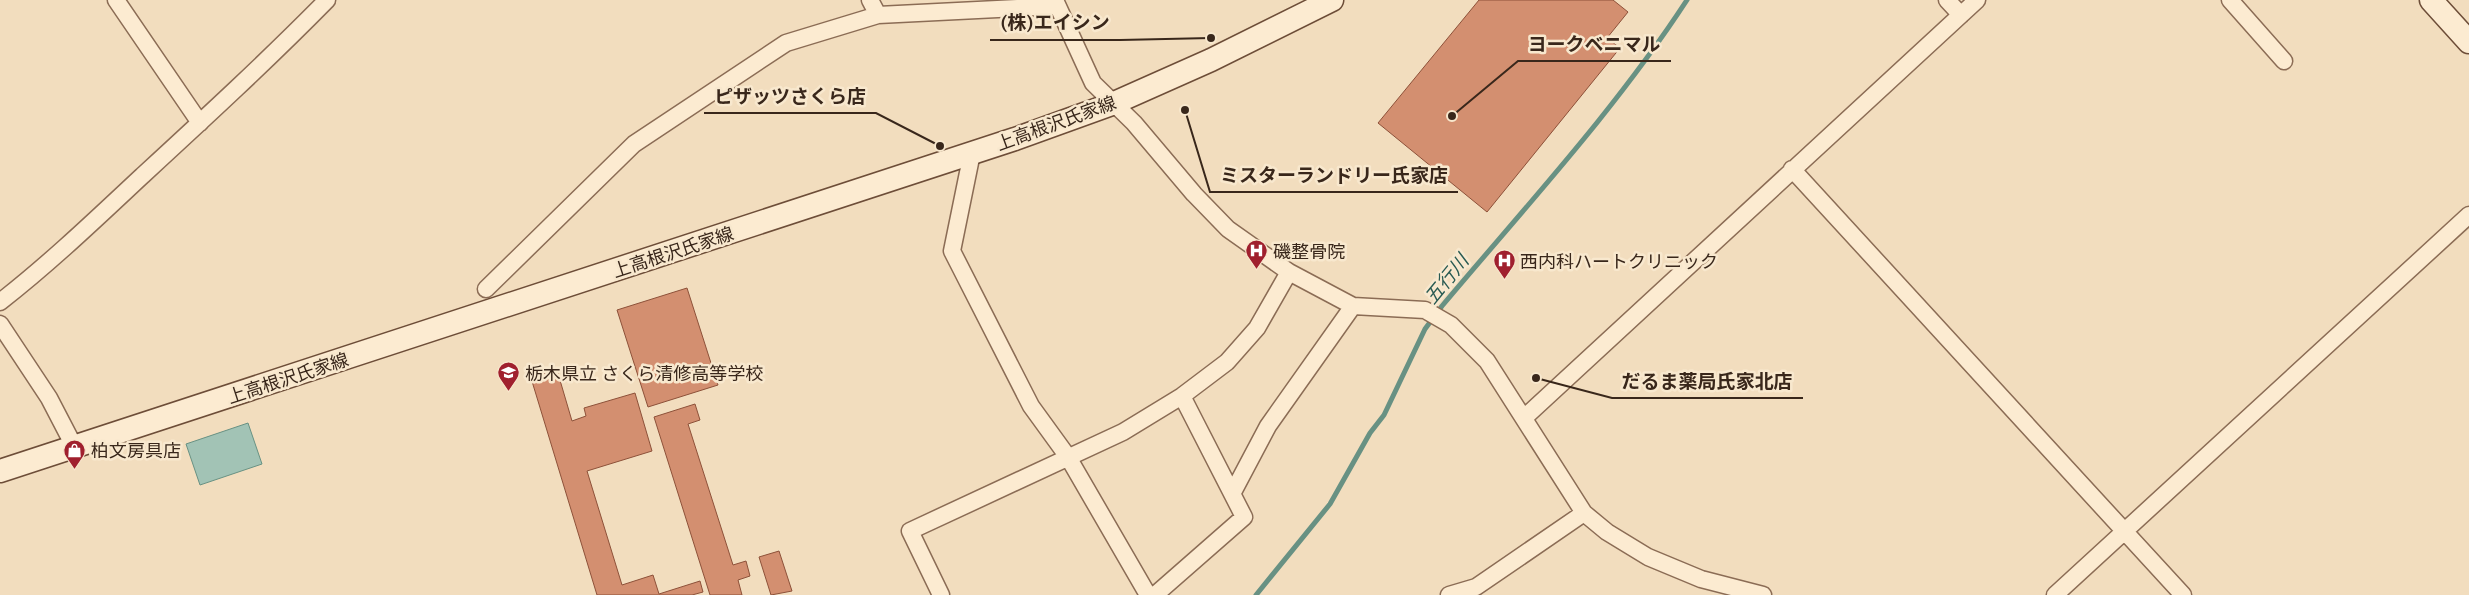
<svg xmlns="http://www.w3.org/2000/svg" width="2469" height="595" viewBox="0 0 2469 595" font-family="'Source Serif 4','Noto Sans JP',serif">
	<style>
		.water { fill: #a2c3b5; stroke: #689183 }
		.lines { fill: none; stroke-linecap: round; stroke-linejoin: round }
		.stream { stroke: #689183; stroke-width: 5 }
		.building { fill: #d38f70; stroke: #8d5139 }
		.street-casing { stroke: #8b6c55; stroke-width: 19 }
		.secondary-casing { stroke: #6d4d38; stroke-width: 25 }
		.street { stroke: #fcebd1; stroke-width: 16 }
		.secondary { stroke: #fcebd1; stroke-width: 22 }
		.labels { text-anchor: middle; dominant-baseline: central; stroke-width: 5; stroke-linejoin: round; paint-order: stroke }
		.street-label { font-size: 18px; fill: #39271b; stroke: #f8e8ce }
		.poi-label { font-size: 18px; fill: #39271b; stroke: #f8e8ce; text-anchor: start }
		.water-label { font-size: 19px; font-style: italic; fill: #295a52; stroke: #f8e8ce }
		.leader { fill: none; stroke: #39271b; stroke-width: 2 }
		.callout-dot { fill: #39271b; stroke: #f8e8ce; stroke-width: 2 }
		.callout-label { font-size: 19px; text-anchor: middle; font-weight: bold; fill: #39271b; stroke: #f8e8ce; stroke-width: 5; stroke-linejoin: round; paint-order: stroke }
	</style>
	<rect width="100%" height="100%" fill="#f2ddbe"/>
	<path class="water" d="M248 423 262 464 200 485 186 444Z"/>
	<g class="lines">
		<path class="stream" d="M1256 595 1330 504 1370 433 1384 415 1425 329 1442 306C1526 206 1616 109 1687 0"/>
	</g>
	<path class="building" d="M1479 0H1613L1628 12 1607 38 1620 48 1487 212 1378 123Z
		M687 288 718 385 648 407 617 310Z
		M557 370 572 421 586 416 584 408 635 393 652 451 587 471 622 585 653 575 659 594 700 581 703 592 692 595H597L531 378Z
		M695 404 700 420 688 424 733 565 746 561 750 576 738 580 742 595H710L654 417Z
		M779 551 792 591 771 595 759 557Z"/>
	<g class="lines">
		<defs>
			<path id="street" d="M116 0 200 123
				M870 0 878 15
				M1055 0 1093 83 1134 123 1194 194 1228 229 1289 272 1353 306 1425 310 1451 325 1487 361 1584 513 1607 532 1648 557 1701 579 1763 595
				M1947 0 1961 15
				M2230 0 2284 61
				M972 153 952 251 1031 406 1068 457 1148 595
				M1792 169 2183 595
				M486 289 634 144 786 43 878 15 1057 6
				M0 302C50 263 96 219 142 176 205 118 267 61 327 0
				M0 324 49 398 75 448
				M1524 418 1977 0
				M1232 494 1268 426 1353 306
				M941 595 910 531 1123 432 1182 396 1227 362 1257 328 1289 272
				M1155 595 1244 517 1182 396
				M1449 595 1476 587 1584 513
				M2055 595 2469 215"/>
			<path id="secondary" d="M2431 0 2469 42
				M0 471 1015 139 1112 104 1211 60 1332 0"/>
		</defs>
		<use href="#street" class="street-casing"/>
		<use href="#secondary" class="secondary-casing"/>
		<use href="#street" class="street"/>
		<use href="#secondary" class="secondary"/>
	</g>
	<defs>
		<symbol id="hospital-pin" viewBox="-11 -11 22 30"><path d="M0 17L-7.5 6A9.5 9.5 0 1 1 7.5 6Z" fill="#a0202e" stroke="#f8e8ce"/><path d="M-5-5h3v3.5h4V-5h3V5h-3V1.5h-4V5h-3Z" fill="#fff"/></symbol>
		<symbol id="school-pin" viewBox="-11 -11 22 30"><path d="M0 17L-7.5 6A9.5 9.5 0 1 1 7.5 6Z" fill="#a0202e" stroke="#f8e8ce"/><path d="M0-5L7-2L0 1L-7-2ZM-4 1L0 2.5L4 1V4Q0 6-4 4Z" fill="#fff"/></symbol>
		<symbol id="shop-pin" viewBox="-11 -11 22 30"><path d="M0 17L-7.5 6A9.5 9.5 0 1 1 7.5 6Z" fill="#a0202e" stroke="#f8e8ce"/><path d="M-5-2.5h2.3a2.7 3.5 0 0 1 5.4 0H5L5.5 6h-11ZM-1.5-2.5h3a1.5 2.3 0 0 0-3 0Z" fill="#fff"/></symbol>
	</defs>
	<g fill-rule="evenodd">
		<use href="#hospital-pin" x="1244" y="238" width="25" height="34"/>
		<use href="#hospital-pin" x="1492" y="248" width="25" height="34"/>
		<use href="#school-pin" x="496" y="360" width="25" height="34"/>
		<use href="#shop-pin" x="62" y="438" width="25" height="34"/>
	</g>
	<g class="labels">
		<g class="street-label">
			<text transform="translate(1056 123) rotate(-20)">上高根沢氏家線</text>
			<text transform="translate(673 252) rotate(-18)">上高根沢氏家線</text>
			<text transform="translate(288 378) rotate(-18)">上高根沢氏家線</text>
		</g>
		<g class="poi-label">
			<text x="1273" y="251">磯整骨院</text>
			<text x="1520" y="261">西内科ハートクリニック</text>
			<text x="525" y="373">栃木県立 さくら清修高等学校</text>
			<text x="91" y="450">柏文房具店</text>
		</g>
		<g class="water-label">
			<text transform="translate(1446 279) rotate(-51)">五行川</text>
		</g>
	</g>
	<path class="leader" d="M1211 38L1120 40H990M1452 116L1518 61H1671M940 146L876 113H704M1185 110L1210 192H1458M1536 378L1612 398H1803"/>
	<g class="callout-dot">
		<circle cx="1211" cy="38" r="5"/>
		<circle cx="1452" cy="116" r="5"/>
		<circle cx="940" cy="146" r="5"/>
		<circle cx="1185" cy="110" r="5"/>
		<circle cx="1536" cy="378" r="5"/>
	</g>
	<g class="callout-label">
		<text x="1055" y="29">(株)エイシン</text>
		<text x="1594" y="51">ヨークベニマル</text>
		<text x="790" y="103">ピザッツさくら店</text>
		<text x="1334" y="182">ミスターランドリー氏家店</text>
		<text x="1707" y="388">だるま薬局氏家北店</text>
	</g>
</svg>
